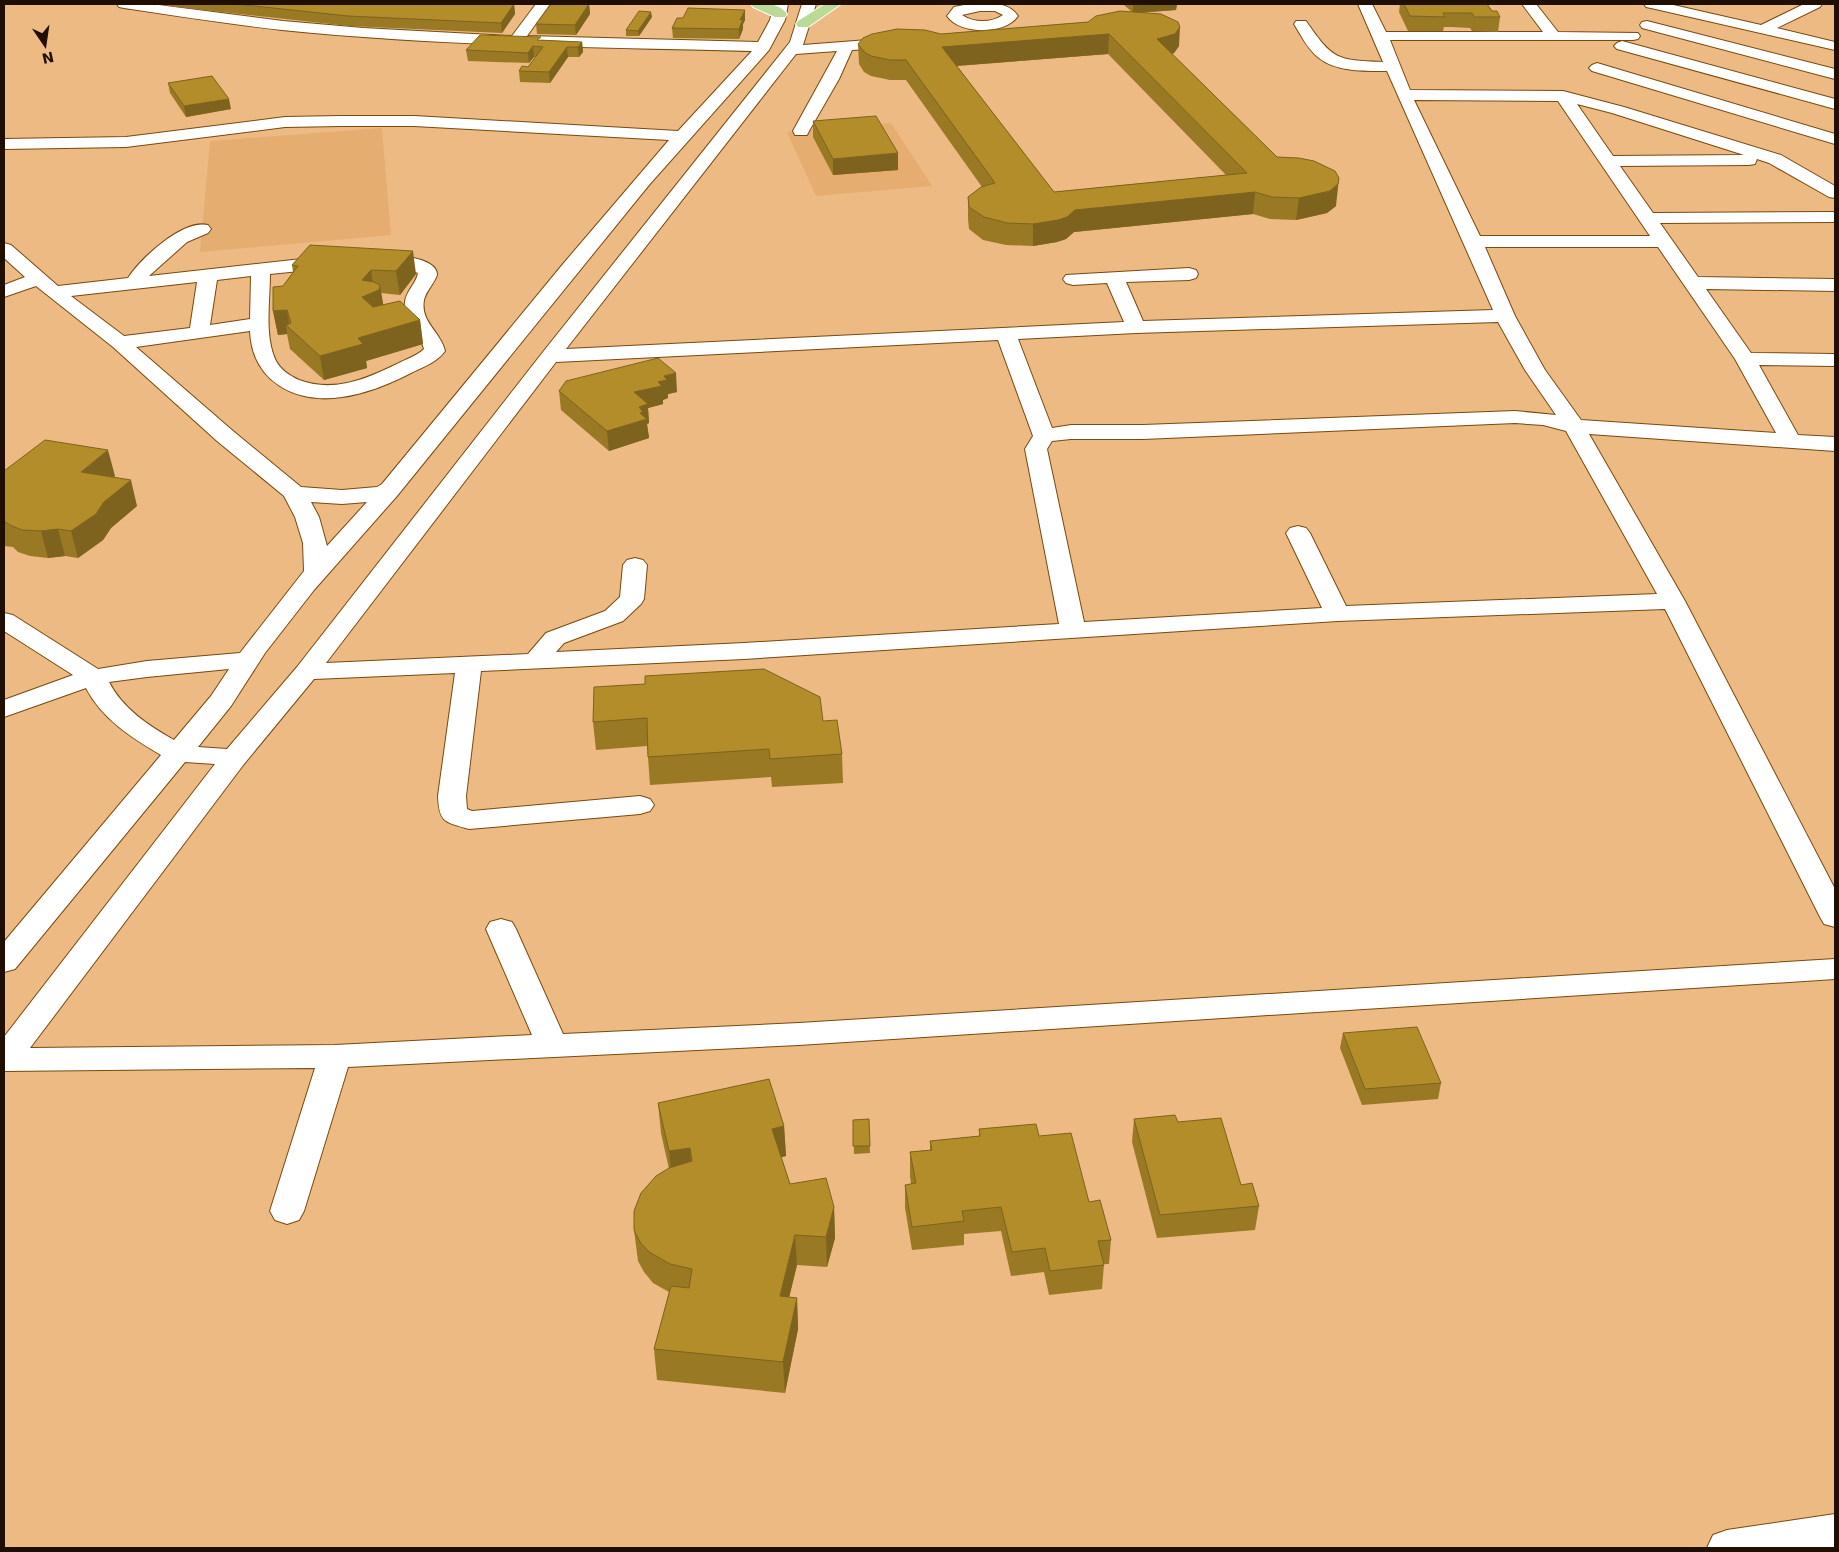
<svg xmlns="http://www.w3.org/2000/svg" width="1839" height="1552" viewBox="0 0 1839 1552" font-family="'DejaVu Sans',sans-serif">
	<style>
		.built { fill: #e6ad70 }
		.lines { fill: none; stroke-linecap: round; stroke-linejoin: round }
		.minor-casing { stroke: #774a0e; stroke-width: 2 }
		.highway-casing { stroke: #fff; stroke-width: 2 }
		.path { stroke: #9a744e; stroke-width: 2; stroke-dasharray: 2.5 2.5; stroke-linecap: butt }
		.minor { fill: #fff; fill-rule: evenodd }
		.highway { fill: #bbd997; fill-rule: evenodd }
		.wall { fill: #997923; fill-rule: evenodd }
		.shaded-wall { fill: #7d631d }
		.building { fill: #b28d29; stroke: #7d631d; fill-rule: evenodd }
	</style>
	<rect width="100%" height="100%" fill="#edba83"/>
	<path class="built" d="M891 123 932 186 816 196 787 132Z
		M382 128 391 235 200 252 210 141Z"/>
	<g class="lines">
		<defs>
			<path id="minor" d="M117 4H151L283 21 363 28 512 36 536 4H550L527 36 758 42 770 20 774 4H788L785 20 769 50 649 185 397 496 314 590 265 653 231 706 198 747 227 749 297 667 543 352 790 42 802 4H816L803 45 894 38 899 40 902 43 899 46 894 48 852 50 839 79 809 131 807 135H795L793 131 837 51 796 54 566 349 1124 322 1107 283 1073 285 1066 283 1063 279 1066 275 1189 268 1196 270 1198 274 1196 278 1189 280 1126 282 1143 321 1493 310 1387 71C1366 71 1336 72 1319 58 1308 50 1301 35 1294 24L1296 21H1306C1333 60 1336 60 1383 62L1358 4H1372L1386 32H1543L1522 4H1536L1558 32 1638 33 1640 36 1638 39 1633 40H1390L1410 90 1563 91 1624 107 1781 155 1835 186V198L1829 197 1769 163 1757 159 1755 164 1749 165 1620 166 1653 213 1835 212V222L1660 223 1698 277 1835 279V291L1706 289 1751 353 1835 354V366L1759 365 1798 435 1835 437V451L1589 434 1685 601 1835 889V927L1824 924 1820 917 1665 609 1338 621 744 659 481 671 466 796 467 809 472 811 640 796 650 799 654 805 650 811 640 814 469 829C444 822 439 822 438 796L455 673 314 679 244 764 30 1048 335 1045 532 1035 486 929 490 922 501 919 512 922 516 929 563 1034 799 1023 1835 959V979L799 1045 348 1067 304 1211 299 1220 287 1224 275 1220 270 1211 315 1068 4 1071V1037L215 764 185 762 15 969 4 972V942L161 755C132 738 102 719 86 688L4 717V700L73 675 4 631V613L13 615 98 669 147 661 240 653 304 571 303 543 295 517 284 496 217 441 113 347 36 286 4 297V285L25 277 4 258V243L11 245 58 286 128 278C141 258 183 219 208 225L211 229 208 233 187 242 149 276 329 256 336 258 338 262 336 266 329 268 270 274C270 301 264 336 276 361 281 370 290 376 299 380 334 393 366 379 397 364 406 359 417 356 424 349 420 332 402 323 405 302 406 291 416 284 418 273L405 268 372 264 370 260 372 256C386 253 438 256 437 275 434 284 426 291 424 300 420 322 441 332 445 351 437 363 420 368 407 375 387 385 364 394 342 397 296 404 252 382 250 331L136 347 233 431 301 487 342 490 377 487 382 484 563 264 669 140 414 126H340L285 127 126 147 4 149V139L126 137 285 117 340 116H414L678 131 752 51C595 47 438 46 282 30 229 24 177 16 124 8L119 7ZM1414 100 1558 101 1650 236H1480ZM1577 104 1612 113 1744 155 1613 156ZM1485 247H1658L1735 359 1776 433 1581 420 1545 370 1515 316ZM251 276 250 319 210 325 217 280ZM197 282 190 328 124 336 71 296ZM1498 322 1525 370 1556 415 1515 411 1143 425H1071L1052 428 1018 339 1136 333ZM998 340 1033 436 1025 449 1059 624 744 643 556 652 564 643 623 621 641 604 644 599 647 565 643 560 635 558 627 560 623 565 620 597 605 611 546 633 528 654 326 663 556 362ZM1515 423 1543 425 1566 431 1657 594 1346 606 1310 533 1306 528 1298 526 1290 528 1286 533 1322 608 1084 622 1047 449 1052 441 1071 439H1143ZM311 502 342 504 367 502 327 546 319 517ZM229 669 211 696 174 740C149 726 123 709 109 682L147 677Z
				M969 4C987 4 1007 0 1018 16 1005 35 960 35 947 16L954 7ZM980 11H995L1003 15C991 23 974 23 962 15Z
				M1644 4H1669L1761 25 1804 4H1822L1820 7 1777 28 1835 42V50L1651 8 1646 7Z
				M1647 21 1835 69V79L1642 28 1640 25 1642 22Z
				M1622 41 1835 99V109L1617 49 1614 46 1617 43Z
				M1597 63 1835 134V144L1592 71 1589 68 1592 65Z
				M1835 1514V1548H1707L1713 1535 1727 1530Z"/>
			<path id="highway" d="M751 4C763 3 779 3 787 14L785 17H775L753 7Z
				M825 4H841L808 27H798L796 24 798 21Z"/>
		</defs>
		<use href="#minor" class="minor-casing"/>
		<use href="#highway" class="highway-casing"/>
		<path class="path" d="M625 4H631"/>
		<use href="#minor" class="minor"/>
		<use href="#highway" class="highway"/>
	</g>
	<path class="wall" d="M158 4H514L515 14 502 33 349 26 176 7Z
		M589 4 590 14 576 35 537 34 536 24Z
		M1123 4H1177L1176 10 1139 13 1179 46 1174 53 1172 54 1277 157 1336 206 1327 213 1296 220 1270 219 1253 214 1074 232 1066 239 1057 242 1033 246 1006 245 983 240 969 229 968 219V197L982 187 906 80H890L871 76 864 72 859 64 858 44 941 34 1088 22 1132 12ZM1108 54 1226 175 1054 192 957 66Z
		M1400 4H1487L1492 11 1500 17 1498 32 1472 31 1470 28 1451 27H1444L1443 31H1408L1399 12Z
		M652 17 639 36H626V30Z
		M745 20 743 24V29L739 39 673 38 672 28Z
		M541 40 582 42 583 52 579 57H568L550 83 520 82 519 71 528 67 536 57H534L529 63 468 61 466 50Z
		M168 83 231 109 186 117 170 93Z
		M813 121 898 170 833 175 813 137Z
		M310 245 416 274 400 295 381 293 383 305 420 320 423 344 366 361 367 368 324 380 290 349 287 334 278 335 273 311 283 286 293 272 292 265Z
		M559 391 677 392 668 394V398L663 400V404L648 408 649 423 647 424 649 438 609 451 561 410Z
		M4 471 115 476 113 477 137 506 111 528 103 540 78 558 65 556 48 558 30 556 18 552 13 547 4 546Z
		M594 687 823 721 842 754 843 783 772 787 771 777 650 785 648 757 647 746 596 750 593 722Z
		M1343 1033 1441 1083 1438 1099 1362 1105 1340 1048Z
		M658 1103 784 1126 786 1156 781 1157 790 1184 834 1207 835 1238 827 1267 797 1265 789 1297 797 1298 798 1329 785 1393 657 1380 654 1349 669 1292 653 1283 644 1272 638 1261 634 1230 669 1169 661 1133Z
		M869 1119 870 1153 854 1154 853 1120Z
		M1134 1119 1178 1122 1241 1185 1259 1206 1255 1230 1157 1238 1132 1142Z
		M979 1129 1039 1136 1089 1202 1111 1240 1109 1264H1104L1102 1289 1049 1295 1044 1272 1011 1276 1001 1231 964 1234V1245L912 1250 905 1208V1185L911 1184 910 1176V1152L930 1150V1141L979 1136Z"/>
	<path class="shaded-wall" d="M514 4 515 14 502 33 501 23Z
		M589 4 590 14 576 35 575 25Z
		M1133 4H1177L1176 10 1133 13Z
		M745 10V20L743 24V29L739 39V29L740 20Z
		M651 12 652 17 639 36 638 31Z
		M1180 27 1179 46 1174 53 1156 59 1157 39Z
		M1109 34 1108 54 942 67V47Z
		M582 42 583 52 579 57 578 47Z
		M533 46 534 57 529 63 528 53Z
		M567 47 568 57 550 83 549 72Z
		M229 99 231 109 186 117 184 106Z
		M898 153V170L833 175V159Z
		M1339 178 1336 206 1327 213 1296 220 1299 198Z
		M1255 192 1253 214 1074 232 1066 239 1057 242 1033 246V224L1075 210Z
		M413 251 416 274 400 295 396 271Z
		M371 270 374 292 380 285 384 309 366 321 362 297V280Z
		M287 310 290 329 286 325 287 334 278 335 273 311Z
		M420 320 423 344 366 361 367 368 324 380 320 356 358 338Z
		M676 373 677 392 668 394V398L663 400V404L648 408 649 423 647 424 649 438 609 451 607 431 634 392 658 382 664 376Z
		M108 450 115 476 88 498 81 472Z
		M131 480 137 506 111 528 103 540 78 558 71 531 104 502Z
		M58 529 65 556 48 558 41 531Z
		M784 1126 786 1156 774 1159 772 1129Z
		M690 1148 692 1178 672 1182 669 1151Z
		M834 1207 835 1238 827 1267 826 1237Z
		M795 1235 797 1265 782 1327 780 1296Z
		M797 1298 798 1329 785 1393 783 1362Z"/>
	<path class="building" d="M236 4H514L501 23 348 16Z
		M551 4H589L575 25 536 24Z
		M1404 4H1487L1492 11H1497L1500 17H1474L1472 13H1443L1445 17 1410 16Z
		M688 8 745 10 740 20 743 19 739 29 672 28 677 18H683Z
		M639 11 651 12 638 31 626 30Z
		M1120 11 1161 14 1178 22 1180 27 1175 34 1157 39 1277 157 1299 158 1314 161 1335 171 1339 178 1338 184 1330 191 1299 198 1272 197 1255 192 1075 210 1067 217 1058 220 1033 224 1007 223 984 217 969 207 968 197 981 187 995 183 906 60H890L871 56 864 52 858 44 863 38 872 34 897 29 925 30 941 34 1088 22 1096 16ZM1109 34 1247 173 1054 192 942 47Z
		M480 35 541 37 537 40 582 42 578 47H567L549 72 519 71 522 66 528 67 543 47 533 46 528 53 466 50Z
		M212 76 229 99 184 106 168 83Z
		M876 116 898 153 833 159 813 121Z
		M310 245 413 251 396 271 371 270 362 280 374 282 380 285 379 290 362 297 373 307 400 301 420 320 358 338 363 344 320 356 286 325 291 323 287 310 273 311V287L283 286 298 266 292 265Z
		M658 358 676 373 664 376 667 380 658 382 662 386 634 392 648 404 639 407 643 412 640 413 647 419 607 431 559 391 566 381Z
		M45 440 108 450 81 472 131 480 104 502 96 514 71 531 58 529 41 531 22 530 10 525 4 521V471Z
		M764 669 820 697 823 721 837 720 842 754 770 759 769 749 648 757 647 718 593 722 594 687 645 684V676Z
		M1417 1027 1441 1083 1365 1089 1343 1033Z
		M769 1079 784 1126 772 1129 790 1184 826 1178 834 1207 826 1237 795 1235 780 1296 797 1298 783 1362 654 1349 671 1286 689 1288 692 1269 670 1264 649 1252 640 1242 634 1230V1211L641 1193 656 1176 669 1168 692 1161 690 1148 669 1151 658 1103Z
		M1175 1115 1178 1122 1221 1118 1241 1185 1252 1183 1259 1206 1160 1215 1134 1119Z
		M869 1119 870 1146H853V1120Z
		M1036 1124 1039 1136 1071 1133 1089 1202 1100 1200 1111 1240 1098 1241 1104 1265 1050 1271 1045 1248 1012 1252 1001 1207 962 1211 964 1221 912 1227 905 1185 916 1183 910 1152 932 1150 930 1141 980 1136 979 1129Z"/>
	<rect width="1839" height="1552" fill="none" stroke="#200e00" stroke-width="10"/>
	<g transform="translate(45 45) rotate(167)" stroke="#edba83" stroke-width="4" paint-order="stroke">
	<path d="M0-4L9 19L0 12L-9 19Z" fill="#200e00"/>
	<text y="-8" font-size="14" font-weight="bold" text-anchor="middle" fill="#200e00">N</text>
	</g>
</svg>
